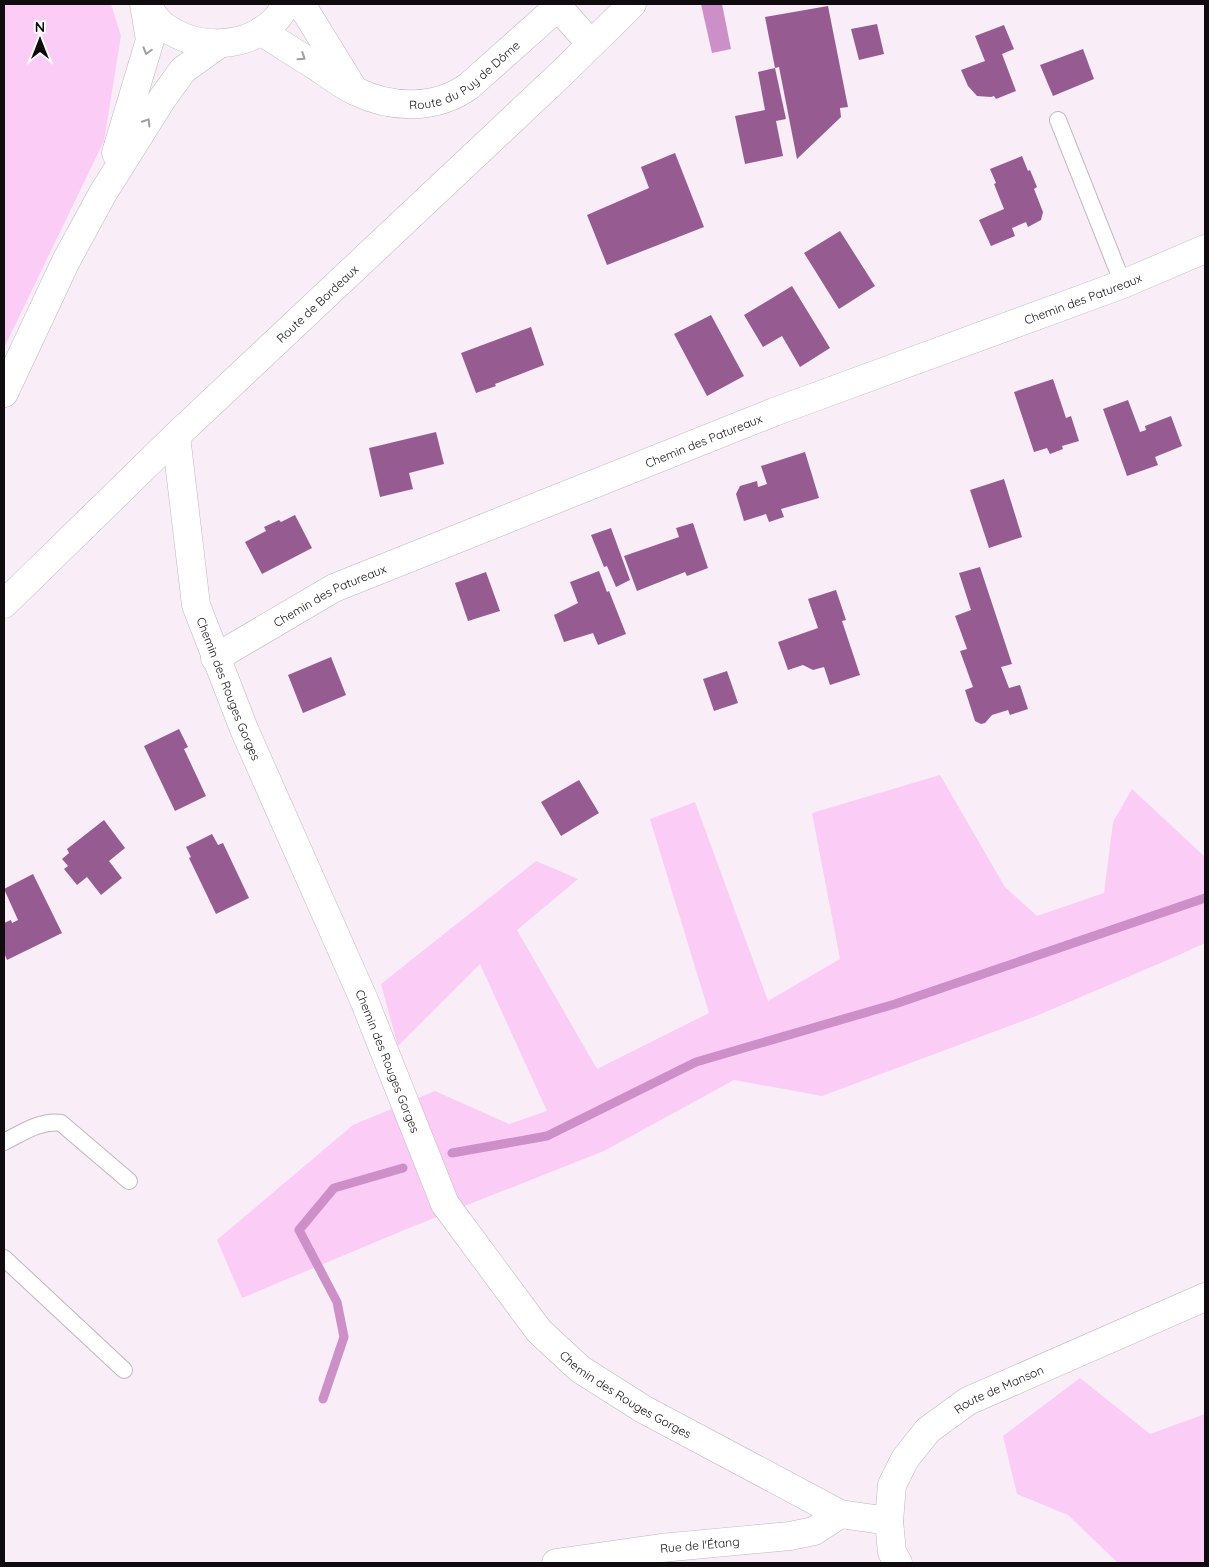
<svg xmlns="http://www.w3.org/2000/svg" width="1209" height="1567" viewBox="0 0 1209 1567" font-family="Quicksand,sans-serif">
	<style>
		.green { fill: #fbccf6 }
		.water { fill: #cc8fc7 }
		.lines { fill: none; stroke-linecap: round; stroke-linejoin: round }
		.stream { stroke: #cc8fc7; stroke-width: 9 }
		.building { fill: #965c91 }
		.lane-casing { stroke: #c0b5bf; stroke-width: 18 }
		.street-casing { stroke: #c0b5bf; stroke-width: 29 }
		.secondary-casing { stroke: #c0b5bf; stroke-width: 29 }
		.primary-casing { stroke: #c0b5bf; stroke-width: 29 }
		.lane { stroke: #fff; stroke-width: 16 }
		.street { stroke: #fff; stroke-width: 28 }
		.secondary { stroke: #fff; stroke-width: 28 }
		.primary { stroke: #fff; stroke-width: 28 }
		.oneway { stroke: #9f9d9f }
		.labels { text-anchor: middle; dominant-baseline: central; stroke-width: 5; stroke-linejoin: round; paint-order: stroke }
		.street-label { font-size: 12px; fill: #0f0b0f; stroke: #fff }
	</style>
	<rect width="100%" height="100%" fill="#f9edf8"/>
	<path class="green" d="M4 4H111L121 36 104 141 4 348Z
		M940 775 1005 887 1037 916 1104 893 1113 822 1132 789 1205 857V943L1170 959 1036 1016 822 1096 734 1080 604 1151 409 1228 242 1298 217 1240 353 1125 435 1091 509 1124 547 1111 480 964 398 1046 381 984 536 861 578 879 517 930 597 1069 709 1013 650 819 695 802 768 1001 840 959 812 813Z
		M1080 1378 1150 1434 1205 1414V1563H1118L1068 1515 1017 1494 1003 1436Z"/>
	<path class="water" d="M701 4H722L731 49 712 53Z"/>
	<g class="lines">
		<path class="stream" d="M452 1153 547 1136 696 1062 895 1004 1205 898
			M323 1399 344 1337 337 1302 299 1230 334 1188 403 1168"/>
	</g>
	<path class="building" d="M828 6 848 107 840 108 841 117 797 159 779 67 775 68 765 17Z
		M877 24 884 54 859 60 851 29Z
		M1004 25 1014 49 1002 54 1016 91 996 99 994 96 991 97 977 96 968 86 961 70 985 61 975 36Z
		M1083 49 1094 79 1053 96 1040 65Z
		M775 68 786 119 776 121 783 156 745 164 735 116 765 110 758 72Z
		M675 153 704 227 607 265 587 215 649 188 641 167Z
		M1022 156 1028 171 1030 170 1037 187 1034 189 1043 212 1041 220 1028 227 1026 222 1012 228 1015 236 991 246 979 220 1004 209 994 184 996 183 990 169Z
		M840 231 875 286 839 309 804 253Z
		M792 286 830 348 800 367 782 336 763 347 744 315Z
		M711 315 744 376 707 396 674 334Z
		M531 327 544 365 495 384 496 386 476 393 461 353Z
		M1053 379 1066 418 1071 416 1079 441 1062 446 1063 449 1050 454 1047 448 1034 452 1014 392Z
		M1128 400 1140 432 1146 430 1145 426 1171 416 1182 446 1155 457 1158 465 1127 476 1103 409Z
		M436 432 444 464 409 473 413 489 380 497 369 448Z
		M805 452 819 498 781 509 784 517 769 522 766 514 744 521 736 494 740 486 757 481 758 487 767 484 761 466Z
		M1004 479 1022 537 989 548 970 490Z
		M295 515 312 548 262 574 245 542 266 531 264 527 279 520 281 522Z
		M693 523 708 568 687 576 685 572 637 591 624 556 679 537 676 528Z
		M611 528 630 580 616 587 607 566 604 567 591 535Z
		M980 567 1012 664 1001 667 1009 688 1020 685 1028 709 1010 715 1008 710 992 715 985 723 981 724 975 721 965 690 973 687 960 651 967 649 955 616 971 610 959 573Z
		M599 571 607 592 609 591 626 634 598 645 593 633 564 642 554 615 578 603 570 582Z
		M486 572 500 611 468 621 455 583Z
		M836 590 846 620 842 621 860 675 830 685 824 667 813 670 803 665 788 670 778 642 818 628 808 599Z
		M331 657 346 695 303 713 288 675Z
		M727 671 738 703 714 711 703 679Z
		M179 729 188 747 184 749 206 796 175 811 144 746Z
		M579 780 599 813 561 836 541 802Z
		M104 820 125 848 109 861 122 878 101 895 87 877 77 885 64 869 68 866 62 859 69 853 67 849Z
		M212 834 218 845 223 843 249 898 216 914 189 858 191 857 186 847Z
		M33 874 62 933 7 960 4 953V923L11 920 12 923 18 920 4 889Z"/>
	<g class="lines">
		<defs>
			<path id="lane" d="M1058 120 1123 284
				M4 1142C22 1133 41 1120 61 1123L129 1181
				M4 1258 124 1370"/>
			<g id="street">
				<path d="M558 7 591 44"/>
				<path id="s1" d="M176 436 196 605 244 729 364 1000 445 1204 539 1331 580 1369 643 1409 840 1514 889 1521"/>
				<path id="s2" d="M4 604 176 436 563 72 632 4"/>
				<path id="s3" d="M215 658 334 588 774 412 1123 284 1205 249"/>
				<path id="s4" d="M556 1563 661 1548 790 1536 814 1531 840 1514"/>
			</g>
			<g id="secondary">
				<path d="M301 4 351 85"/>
				<path id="s5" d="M261 31C279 43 298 55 316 66 329 75 342 85 355 91 392 109 436 110 469 86L561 4"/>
				<path id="s6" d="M898 1563 892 1552 889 1521 892 1485 905 1459 928 1430 968 1401 1205 1297"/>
			</g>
			<path id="primary" d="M145 4C151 11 157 22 165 27 199 51 250 49 278 17 281 13 284 8 286 4
				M116 153 150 40 144 4
				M4 393 66 261 103 193 162 99 183 70 219 44"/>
		</defs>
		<use href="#lane" class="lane-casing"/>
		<use href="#street" class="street-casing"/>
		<use href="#secondary" class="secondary-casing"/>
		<use href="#primary" class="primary-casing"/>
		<use href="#lane" class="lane"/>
		<use href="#street" class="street"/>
		<use href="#secondary" class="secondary"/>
		<use href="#primary" class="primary"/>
	</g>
	<defs><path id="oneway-chevron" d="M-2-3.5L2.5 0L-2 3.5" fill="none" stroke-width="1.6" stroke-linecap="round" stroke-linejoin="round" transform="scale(1.25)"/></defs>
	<g class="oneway">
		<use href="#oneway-chevron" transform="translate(147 51) rotate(106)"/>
		<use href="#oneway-chevron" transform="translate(302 57) rotate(33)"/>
		<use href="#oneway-chevron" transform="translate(147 122) rotate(-58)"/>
	</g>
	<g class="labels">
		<g class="street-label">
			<text stroke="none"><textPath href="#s5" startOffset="232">Route du Puy de Dôme</textPath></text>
			<text stroke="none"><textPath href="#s3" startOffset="941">Chemin des Patureaux</textPath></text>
			<text stroke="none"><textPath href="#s2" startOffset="434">Route de Bordeaux</textPath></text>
			<text stroke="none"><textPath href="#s3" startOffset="536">Chemin des Patureaux</textPath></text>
			<text stroke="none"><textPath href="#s3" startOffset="131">Chemin des Patureaux</textPath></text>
			<text stroke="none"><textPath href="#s1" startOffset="260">Chemin des Rouges Gorges</textPath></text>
			<text stroke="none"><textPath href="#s1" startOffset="665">Chemin des Rouges Gorges</textPath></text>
			<text stroke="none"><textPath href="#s6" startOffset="228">Route de Manson</textPath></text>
			<text stroke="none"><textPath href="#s1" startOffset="1085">Chemin des Rouges Gorges</textPath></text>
			<text stroke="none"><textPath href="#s4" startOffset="145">Rue de l'Étang</textPath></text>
		</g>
	</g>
	<rect width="1209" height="1567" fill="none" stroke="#0f0b0f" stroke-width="10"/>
	<g transform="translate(40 40)" stroke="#ffffff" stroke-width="4" paint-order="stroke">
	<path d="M0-4L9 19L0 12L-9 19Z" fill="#0f0b0f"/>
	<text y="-8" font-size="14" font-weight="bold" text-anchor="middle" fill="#0f0b0f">N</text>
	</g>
</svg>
